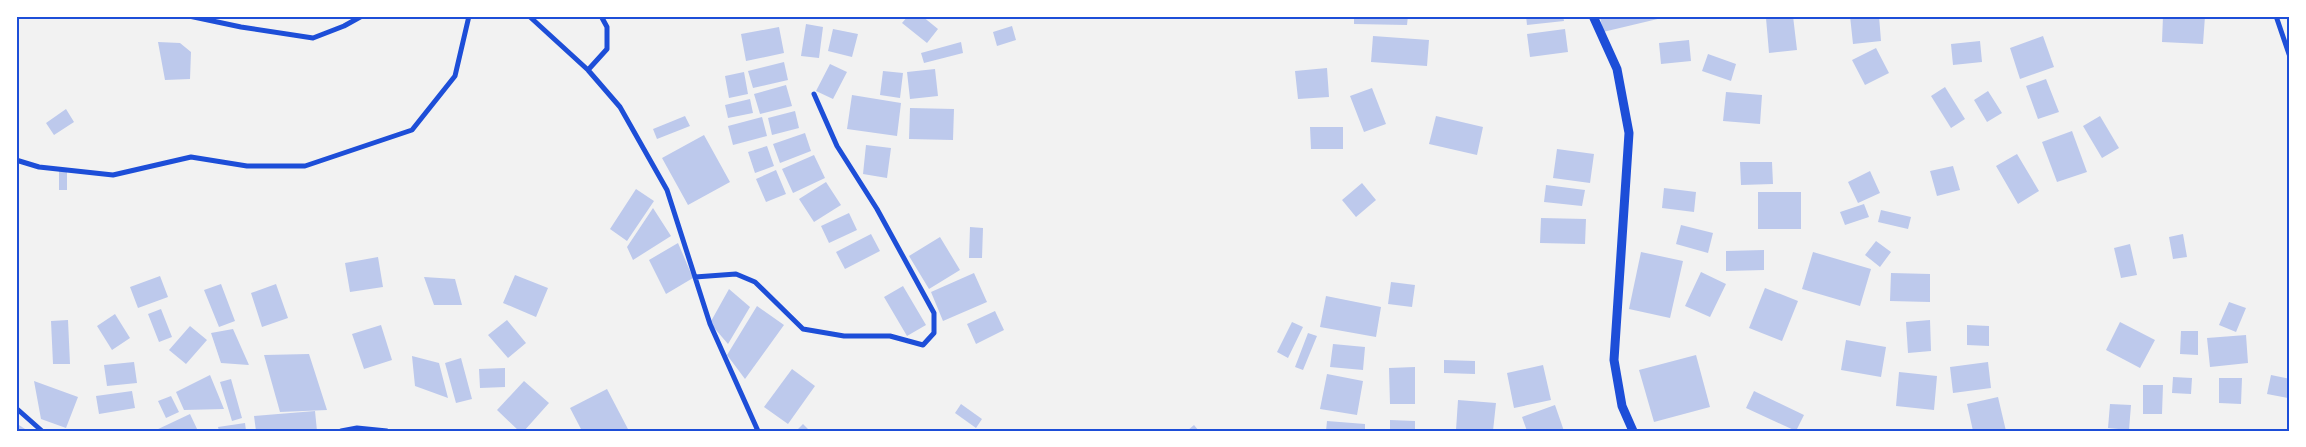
<svg xmlns="http://www.w3.org/2000/svg" width="2306" height="447" viewBox="0 0 2306 447" font-family="'Open Sans',sans-serif">
	<style>
		.building { fill: #bdc9ec }
		.lines { fill: none; stroke-linecap: round; stroke-linejoin: round }
		.minor { stroke: #1d4ed8; stroke-width: 5 }
		.tertiary { stroke: #1d4ed8; stroke-width: 9 }
		.neatline { fill: none; stroke: #1d4ed8; stroke-width: 2 }
	</style>
	<rect width="100%" height="100%" fill="#f2f2f2"/>
	<path class="building" d="M908 16H922L938 29 927 43 902 23Z
		M1354 16H1408L1407 25 1354 24Z
		M1526 16H1563L1564 21 1527 25Z
		M1600 16H1666V17L1603 32Z
		M1793 16 1797 50 1769 53 1766 18Z
		M1850 16H1879L1881 41 1853 44Z
		M2163 16H2205L2203 44 2162 42Z
		M806 24 823 27 819 58 801 56Z
		M1012 26 1016 40 997 46 993 32Z
		M779 27 784 53 746 61 741 34Z
		M833 29 858 34 852 57 828 51Z
		M1565 29 1568 52 1530 57 1527 34Z
		M1373 36 1429 40 1427 66 1371 62Z
		M2043 36 2054 67 2020 79 2010 48Z
		M1689 40 1691 61 1661 64 1659 43Z
		M1980 41 1982 62 1953 65 1951 44Z
		M158 42 180 43 191 52 190 79 165 80Z
		M961 42 963 53 924 63 921 53Z
		M1876 48 1889 73 1865 85 1852 60Z
		M1708 54 1736 64 1731 81 1702 71Z
		M784 62 788 80 753 88 748 71Z
		M830 64 847 72 833 99 816 91Z
		M1327 68 1329 97 1298 99 1295 71Z
		M935 69 938 96 910 99 907 72Z
		M883 71 903 73 900 98 880 95Z
		M744 72 748 94 729 98 725 76Z
		M2046 79 2059 112 2038 119 2026 86Z
		M786 85 792 106 760 114 754 94Z
		M1945 87 1965 119 1951 128 1931 96Z
		M1372 88 1386 124 1364 132 1350 96Z
		M1988 91 2002 113 1987 122 1974 100Z
		M1726 92 1762 95 1760 124 1723 121Z
		M852 95 901 103 897 136 847 129Z
		M750 99 753 113 728 118 725 105Z
		M910 108 954 109 953 140 909 139Z
		M66 109 74 122 54 135 46 123Z
		M795 111 799 128 772 135 768 118Z
		M685 116 690 126 657 139 653 129Z
		M1436 116 1483 127 1477 155 1429 144Z
		M2100 116 2119 148 2102 158 2083 126Z
		M762 117 767 136 733 145 728 126Z
		M1310 127H1343V149H1311Z
		M2072 131 2087 172 2057 182 2042 142Z
		M805 133 811 151 780 163 773 144Z
		M704 135 730 182 688 205 662 158Z
		M866 145 891 148 887 178 863 174Z
		M767 146 774 166 755 173 748 152Z
		M1557 149 1594 154 1590 183 1553 178Z
		M2017 154 2039 191 2018 204 1996 166Z
		M814 155 825 178 793 193 782 169Z
		M1740 162H1772L1773 184 1741 185Z
		M1953 166 1960 190 1937 196 1930 171Z
		M776 170 786 194 766 202 756 179Z
		M59 171H67V190H59Z
		M1870 171 1880 193 1858 203 1848 182Z
		M826 182 841 205 814 222 799 199Z
		M1362 183 1376 200 1356 217 1342 200Z
		M1546 185 1585 190 1582 206 1544 202Z
		M1664 188 1696 192 1694 212 1662 208Z
		M636 189 654 201 627 241 610 229Z
		M1758 192H1801V229H1758Z
		M1864 204 1869 217 1845 225 1840 212Z
		M653 208 671 236 633 260 627 247Z
		M1881 210 1911 217 1908 229 1878 222Z
		M849 213 857 230 829 243 821 226Z
		M1541 218 1586 219 1585 244 1540 243Z
		M1681 225 1713 233 1708 253 1676 244Z
		M970 227 983 228 982 258H969Z
		M871 234 880 251 845 269 836 252Z
		M2183 234 2187 257 2173 259 2169 237Z
		M940 237 960 270 929 289 909 256Z
		M1876 241 1891 252 1880 267 1865 255Z
		M678 243 693 278 666 294 649 260Z
		M2130 244 2137 275 2121 278 2114 248Z
		M1764 250V270L1726 271V251Z
		M1641 252 1683 261 1670 318 1629 309Z
		M1813 252 1871 269 1860 306 1802 289Z
		M378 257 383 287 350 292 345 263Z
		M1701 272 1726 284 1710 317 1685 306Z
		M974 273 987 302 943 321 931 292Z
		M1891 273 1930 274V302L1890 301Z
		M515 275 548 288 536 317 503 303Z
		M160 276 168 297 138 308 130 287Z
		M424 277 455 279 462 305H434Z
		M1391 282 1415 285 1412 307 1388 304Z
		M221 284 235 321 219 327 204 290Z
		M276 284 288 318 262 327 251 293Z
		M903 286 926 325 907 336 884 297Z
		M1765 288 1798 301 1782 341 1749 328Z
		M729 289 750 307 728 344 710 323Z
		M1326 296 1381 307 1376 337 1320 327Z
		M2229 302 2246 308 2236 332 2219 325Z
		M757 306 784 325 745 379 727 355Z
		M161 309 172 337 159 342 148 314Z
		M995 311 1004 330 976 344 967 324Z
		M115 314 130 338 112 350 97 326Z
		M68 320 70 364H53L51 321Z
		M507 320 526 343 508 358 488 335Z
		M1930 320 1931 351 1908 353 1906 322Z
		M1292 322 1303 327 1288 358 1277 352Z
		M2120 322 2155 340 2140 368 2106 350Z
		M381 325 392 360 364 369 352 334Z
		M1967 325 1989 326V346L1967 345Z
		M190 326 207 340 186 364 169 350Z
		M233 329 249 365 221 363 211 333Z
		M2181 331H2198V355L2180 354Z
		M1308 333 1317 336 1303 370 1295 367Z
		M2246 335 2248 363 2210 367 2207 338Z
		M1846 340 1886 347 1881 377 1841 370Z
		M1333 344 1365 347 1363 370 1330 367Z
		M309 354 327 410 280 412 264 355Z
		M1696 355 1710 407 1654 422 1639 370Z
		M412 356 439 363 448 398 415 386Z
		M461 358 472 399 456 403 445 363Z
		M1444 360 1475 361V374L1444 373Z
		M134 362 137 383 107 386 104 365Z
		M1988 362 1991 388 1953 393 1950 367Z
		M1543 365 1551 400 1514 408 1507 373Z
		M1415 367V404H1390L1389 368Z
		M505 368V387L480 388 479 369Z
		M792 369 815 386 788 424 764 407Z
		M1899 372 1937 376 1934 410 1896 406Z
		M1327 374 1363 381 1357 415 1320 409Z
		M210 375 224 409 184 410 176 392Z
		M2271 375 2290 379 2288 398 2267 394Z
		M2173 377 2192 378 2191 394 2172 393Z
		M2219 378H2242L2241 404 2219 403Z
		M231 379 242 418 232 421 220 382Z
		M34 381 78 397 66 428 41 419Z
		M524 381 549 403 524 431H519L497 410Z
		M2143 385H2163L2162 414H2143Z
		M607 389 629 431H582L570 408Z
		M132 391 135 408 99 414 96 396Z
		M1754 391 1804 415 1796 431 1746 408Z
		M171 396 179 412 166 418 158 401Z
		M1998 397 2006 431H1973L1967 404Z
		M1458 400 1496 403 1493 431 1456 430Z
		M961 404 982 419 976 428 955 413Z
		M2110 404 2131 405 2129 430 2108 428Z
		M1555 405 1564 431H1527L1522 417Z
		M315 411 317 431H256L254 416Z
		M190 414 198 431H154Z
		M1390 420 1415 421V431H1390Z
		M1327 421 1365 424V431H1326Z
		M16 423 28 431H16Z
		M245 423 246 431H219L218 427Z
		M803 424 810 431H796Z
		M1194 425 1199 431H1187Z"/>
	<g class="lines">
		<path class="minor" d="M189 16 241 27 313 38 344 26 362 16
			M529 16 588 70 620 107 667 190 710 324 758 431
			M2276 16 2290 57
			M588 70 607 49V27L601 16
			M16 160 39 167 113 175 191 157 247 166H305L412 130 455 76 469 16
			M695 277 736 274 755 282 803 329 844 336H890L923 345 934 333V313L877 209 837 146 814 94
			M16 408 42 431
			M341 431 357 428 387 431"/>
		<path class="tertiary" d="M1593 16 1617 69 1629 133 1614 360 1622 406 1633 431"/>
	</g>
	<rect width="2306" height="447" fill="none" stroke="#ffffff" stroke-width="35"/>
	<rect x="18" y="18" width="2270" height="412" class="neatline"/>
</svg>
